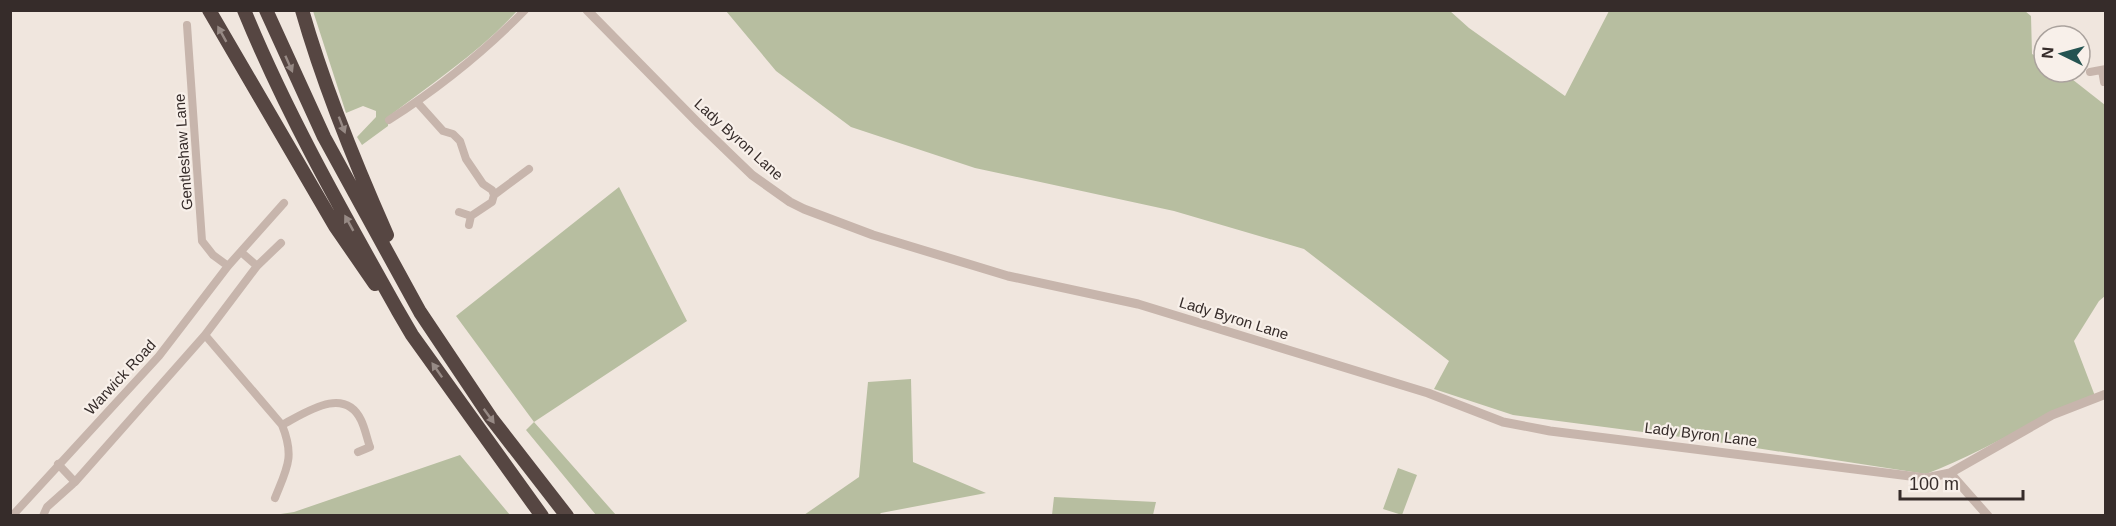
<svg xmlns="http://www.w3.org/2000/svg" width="2116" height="526" viewBox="0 0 2116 526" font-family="Arial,sans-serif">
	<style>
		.green { fill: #b7bea0 }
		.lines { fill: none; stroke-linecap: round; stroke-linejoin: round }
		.minor { stroke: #c7b5ac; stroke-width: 8 }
		.tertiary { stroke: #c7b5ac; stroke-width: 9 }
		.motorway { stroke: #564642; stroke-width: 14 }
		.oneway { fill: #978a85 }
		.labels { text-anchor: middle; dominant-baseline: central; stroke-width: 4.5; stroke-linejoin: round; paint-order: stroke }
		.street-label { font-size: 15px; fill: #362c2a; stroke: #f8f0ea }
	</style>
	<rect width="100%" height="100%" fill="#f0e6de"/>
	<path class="green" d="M313 11H517C480 52 432 83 388 117V126L362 145 357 137 376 117V111L363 106 346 113Z
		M726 11H1450L1469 28 1565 96 1609 11H2025L2031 16 2032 54 2044 60V72H2063L2105 105V296L2099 301 2074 341 2095 396C2037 417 1984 452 1926 474L1704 440 1513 415 1434 389 1449 361 1304 249 1174 211 975 168 851 127 776 71Z
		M619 187 687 321 534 422 616 515H596L526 430 534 422 456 316Z
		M911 379 913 462 986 493 881 513 879 515H800H804L859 477 868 382Z
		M460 455 510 515H274L294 512Z
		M1398 468 1417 475 1402 515 1383 509Z
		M1054 497 1156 502 1153 515H1052Z"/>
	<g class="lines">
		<path class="minor" d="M187 25 202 241 213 255 228 266
			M2102 70 2104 82
			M2090 72 2106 69
			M417 102 443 131 453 134 460 141 466 159 483 184 492 190 494 195 492 202 471 216 469 225
			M389 120C439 88 484 52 525 10
			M494 195 529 169
			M459 212 471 216
			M241 252 257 266
			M205 335 282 425C305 413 344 385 361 420 365 428 367 439 370 447L358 452
			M75 482 205 335 257 266 281 243
			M275 498C287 468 295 457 282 425
			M12 516 159 356 228 266 284 203
			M43 516 47 507 75 482 58 464"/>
		<path class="tertiary" d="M587 10 699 124 752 175 790 202 804 209 873 235 1008 276 1138 304 1428 393 1503 422 1550 431 1926 478 1950 473 2052 415 2106 394
			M1950 473 1988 516"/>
		<path class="motorway" d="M209 10 335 226 375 284
			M244 10C287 115 343 213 398 311L412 335 542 516
			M266 10 324 137 420 312 491 418 567 516
			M302 10C324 87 355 163 387 235"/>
	</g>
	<defs><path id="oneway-solid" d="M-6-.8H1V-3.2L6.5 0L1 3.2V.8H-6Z" transform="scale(1.5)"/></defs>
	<g class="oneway">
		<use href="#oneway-solid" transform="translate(222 34) rotate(-119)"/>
		<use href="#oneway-solid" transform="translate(289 64) rotate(66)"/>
		<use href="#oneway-solid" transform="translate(342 125) rotate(69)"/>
		<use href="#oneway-solid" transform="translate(349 223) rotate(-119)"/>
		<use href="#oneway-solid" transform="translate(437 370) rotate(-125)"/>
		<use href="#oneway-solid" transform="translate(489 416) rotate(54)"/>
	</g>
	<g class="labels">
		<g class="street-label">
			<text transform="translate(739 139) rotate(42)">Lady Byron Lane</text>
			<text transform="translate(183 152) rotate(-94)">Gentleshaw Lane</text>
			<text transform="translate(1234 318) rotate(17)">Lady Byron Lane</text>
			<text transform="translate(120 377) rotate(-47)">Warwick Road</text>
			<text transform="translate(1701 434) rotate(7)">Lady Byron Lane</text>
		</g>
	</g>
	<rect width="2116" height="526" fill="none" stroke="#362c2a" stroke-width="24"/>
	<g transform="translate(2062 54) rotate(275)"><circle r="28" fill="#f8f0ea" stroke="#aaa29d" stroke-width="1.5"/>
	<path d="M0-4.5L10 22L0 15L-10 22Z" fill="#245351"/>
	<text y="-9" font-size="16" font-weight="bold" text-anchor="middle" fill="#362c2a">N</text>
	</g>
	<path d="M1900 490v9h123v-9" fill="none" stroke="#362c2a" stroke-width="3"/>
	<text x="1909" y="490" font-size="18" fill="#362c2a" stroke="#f8f0ea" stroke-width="4.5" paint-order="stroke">100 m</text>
</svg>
